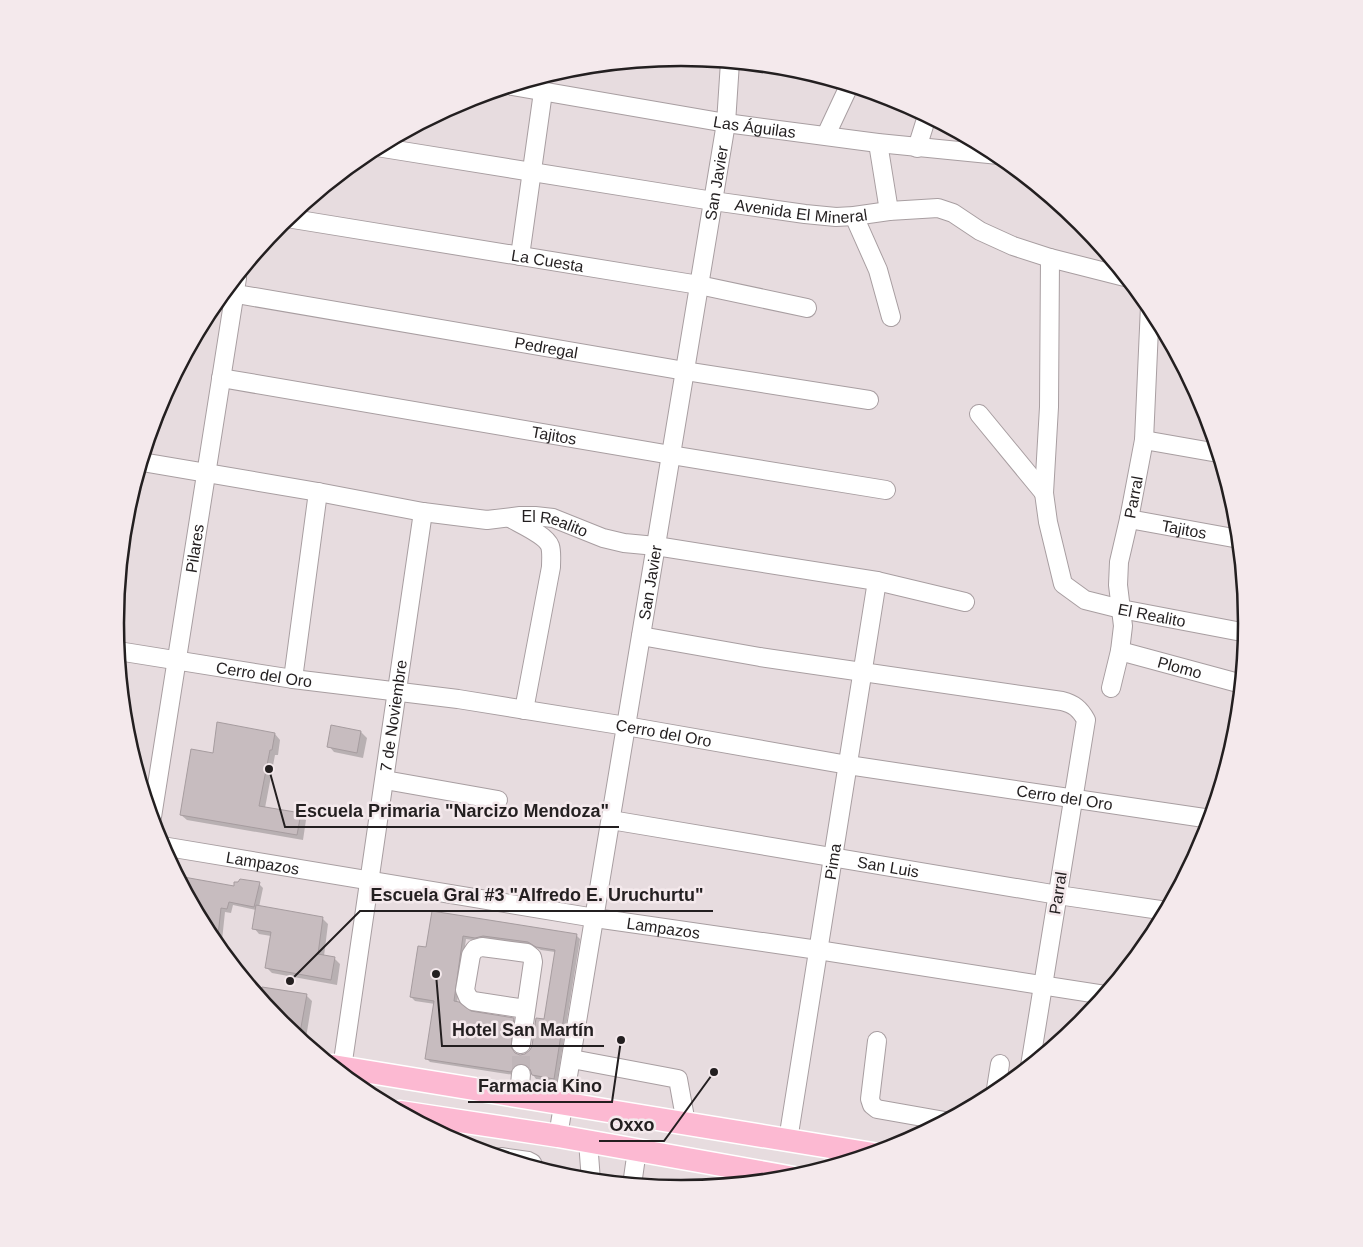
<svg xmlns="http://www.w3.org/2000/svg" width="1363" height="1247" viewBox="0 0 1363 1247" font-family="Arial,sans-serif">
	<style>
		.shadow { fill: #0003; fill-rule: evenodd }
		.building { fill: #c7bcbf; stroke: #a69c9f; fill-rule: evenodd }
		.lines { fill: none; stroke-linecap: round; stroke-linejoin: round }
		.minor-tunnel { stroke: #c0b6b9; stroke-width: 18; stroke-dasharray: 18 9; stroke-linecap: butt }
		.minor-casing { stroke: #a89ea1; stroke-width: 20 }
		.major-casing { stroke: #fff; stroke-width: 25 }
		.minor { stroke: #fff; stroke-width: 18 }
		.major { stroke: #fcb9d2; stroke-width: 22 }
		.labels { text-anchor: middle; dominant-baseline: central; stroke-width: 5; stroke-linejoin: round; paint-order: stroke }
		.street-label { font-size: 16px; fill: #231f20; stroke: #f4e9ec }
		.rim { fill: none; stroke: #231f20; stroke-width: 2.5 }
		.leader { fill: none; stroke: #231f20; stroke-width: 2 }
		.callout-dot { fill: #231f20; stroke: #f4e9ec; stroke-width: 2 }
		.callout-label { font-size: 18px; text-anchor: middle; font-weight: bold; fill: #231f20; stroke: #f4e9ec; stroke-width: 5; stroke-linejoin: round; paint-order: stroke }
	</style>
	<rect width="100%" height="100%" fill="#e7dcdf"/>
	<path class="shadow" d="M332 726 361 732 367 738 363 758 334 752 329 746Z
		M275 734 280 740 278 755H275L265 808 300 814 306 820 303 840 187 820 181 815 214 754Z
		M178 877 235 888 259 884 263 888 259 907 322 918 328 924 324 956 334 958 340 964 337 985 272 973 266 967 271 936 259 934 254 928 256 910 233 905 231 913 225 912 221 950 211 938Z
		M433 913 576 935 580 939 557 1082 536 1079 533 1075 532 1070 527 1067 520 1068 514 1075 430 1062 426 1058 435 1004 415 1001 411 997 427 949ZM466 939 480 941 488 940 533 946 541 950 555 952 545 1021 531 1051 526 1055 520 1056 514 1052 517 1023 513 1019 470 1013 457 1003Z
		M232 964 242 965 246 970 245 979Z
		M306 995 312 1001 306 1038 296 1036 281 1024 259 997Z"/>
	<path class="building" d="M217 722 275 733 272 750H270L259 806 301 813 297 835 180 815 191 749 213 753Z
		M331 725 361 731 357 753 327 747Z
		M178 876 234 886V882H238L240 879 260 882 254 907 229 902 227 909 221 908 217 945 211 938Z
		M256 905 323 917 318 954 335 957 331 980 265 968 271 932 252 929Z
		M432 911 577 934 554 1079 532 1075 530 1069 522 1064 516 1065 511 1072 425 1059 434 1001 410 997 418 946 426 947ZM463 936 475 938 483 936 528 942 536 947 555 950 544 1019 536 1018 532 1046 530 1050 525 1054 520 1055 515 1053 511 1047 514 1018 471 1011 459 1002 454 1001Z
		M262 987 307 994 300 1033 290 1031 281 1024 260 998Z"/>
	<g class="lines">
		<path class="minor-tunnel" d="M521 1074V1044"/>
		<defs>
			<g id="minor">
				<path id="s1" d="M512 86 726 123 878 143 999 155"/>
				<path d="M826 135 849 86"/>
				<path d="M878 143 889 211"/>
				<path id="s2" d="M377 147 713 201 805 214 836 217 854 216 889 211 938 208 953 213 980 231 1013 246 1050 258 1125 277"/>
				<path d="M917 148 927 116"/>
				<path d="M854 216 878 270 891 317"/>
				<path id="s3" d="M287 218 699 285 807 308"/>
				<path d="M520 256 543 92"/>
				<path id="s4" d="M1050 258 1049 407 1044 493 1048 522 1063 584 1085 600 1121 609 1247 633"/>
				<path id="s5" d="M225 292 685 371 869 400"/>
				<path id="s6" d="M221 378 671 455 886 490"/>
				<path d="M979 414 1044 493"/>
				<path d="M1144 440 1218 453"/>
				<path id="s7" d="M142 462 318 492 423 512 487 520 520 516H535L553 518 603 538 624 543 656 546 877 581 965 602"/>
				<path d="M510 518C520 524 546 535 550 546 552 552 551 560 551 567L524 710"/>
				<path id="s8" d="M1129 519 1239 539"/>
				<path d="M641 636 760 657 1062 701C1074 704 1080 709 1086 720L1030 1066"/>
				<path id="s9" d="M118 651 293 679 458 699 626 726 848 765 1211 819"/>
				<path id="s10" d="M1120 651 1242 684"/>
				<path d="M293 679 318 492"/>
				<path id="s11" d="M1111 688 1120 651 1123 626 1118 585 1119 562 1129 519 1144 440 1150 306"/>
				<path d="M385 780 498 800"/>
				<path id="s12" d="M152 817 237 278"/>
				<path id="s13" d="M611 820 1058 895 1167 911"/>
				<path id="s14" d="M162 846 595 918 818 950 1105 995"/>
				<path d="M877 1041 870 1099 872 1105 877 1109 945 1121"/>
				<path d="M521 1044 533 962 532 957 527 953 482 947 475 949 471 955 465 990 468 997 473 1001 526 1009"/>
				<path d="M572 1059 678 1079 686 1123"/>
				<path id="s15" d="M342 1068C370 883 395 697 423 512"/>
				<path d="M995 1095 1000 1064"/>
				<path d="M519 1096 521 1074"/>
				<path d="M448 1118V1137"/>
				<path id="s16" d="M558 1136 726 123 730 62"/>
				<path id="s17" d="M788 1140 877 581"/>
				<path d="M588 1141 591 1181"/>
				<path d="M501 1157 528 1161 532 1163 534 1167"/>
				<path d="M632 1185 637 1150"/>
			</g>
			<path id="major" d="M333 1066 873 1154
				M400 1112 558 1136 794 1178"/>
		</defs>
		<use href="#minor" class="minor-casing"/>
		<use href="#major" class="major-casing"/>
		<use href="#minor" class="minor"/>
		<use href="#major" class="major"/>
	</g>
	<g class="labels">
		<g class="street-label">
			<text stroke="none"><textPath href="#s1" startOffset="246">Las Águilas</textPath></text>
			<text stroke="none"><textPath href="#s16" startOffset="966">San Javier</textPath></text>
			<text stroke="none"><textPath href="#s2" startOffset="429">Avenida El Mineral</textPath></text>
			<text stroke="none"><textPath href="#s3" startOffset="264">La Cuesta</textPath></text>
			<text stroke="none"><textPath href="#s5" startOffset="326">Pedregal</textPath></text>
			<text stroke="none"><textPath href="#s6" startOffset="338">Tajitos</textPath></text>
			<text stroke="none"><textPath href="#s11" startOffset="194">Parral</textPath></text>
			<text stroke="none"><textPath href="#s7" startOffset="419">El Realito</textPath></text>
			<text stroke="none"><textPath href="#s8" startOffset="56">Tajitos</textPath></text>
			<text stroke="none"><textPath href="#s12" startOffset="272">Pilares</textPath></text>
			<text stroke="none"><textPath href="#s16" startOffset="561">San Javier</textPath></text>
			<text stroke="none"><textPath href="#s4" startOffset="424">El Realito</textPath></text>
			<text stroke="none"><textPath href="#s10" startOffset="62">Plomo</textPath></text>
			<text stroke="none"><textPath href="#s9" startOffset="148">Cerro del Oro</textPath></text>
			<text stroke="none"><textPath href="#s15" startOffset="356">7 de Noviembre</textPath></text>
			<text stroke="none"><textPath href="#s9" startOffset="552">Cerro del Oro</textPath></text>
			<text stroke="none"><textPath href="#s9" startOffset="958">Cerro del Oro</textPath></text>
			<text stroke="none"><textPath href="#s17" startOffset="282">Pima</textPath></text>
			<text stroke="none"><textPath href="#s14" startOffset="102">Lampazos</textPath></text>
			<text stroke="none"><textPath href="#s13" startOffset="281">San Luis</textPath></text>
			<text transform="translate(1058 893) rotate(-81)">Parral</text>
			<text stroke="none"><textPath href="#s14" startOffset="508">Lampazos</textPath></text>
		</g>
	</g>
	<path d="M0 0H1363V1247H0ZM124 623a557 557 0 1 1 1114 0a557 557 0 1 1-1114 0Z" fill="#f4e9ec" fill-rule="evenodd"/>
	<path class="rim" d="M124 623a557 557 0 1 1 1114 0a557 557 0 1 1-1114 0Z"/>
	<path class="leader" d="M269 769L285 827H619M290 981L360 911H713M436 974L442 1046H604M621 1040L612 1102H468M714 1072L664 1141H599"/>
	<g class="callout-dot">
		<circle cx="269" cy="769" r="5"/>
		<circle cx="290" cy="981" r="5"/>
		<circle cx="436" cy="974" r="5"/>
		<circle cx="621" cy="1040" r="5"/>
		<circle cx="714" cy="1072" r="5"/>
	</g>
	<g class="callout-label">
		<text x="452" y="817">Escuela Primaria "Narcizo Mendoza"</text>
		<text x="537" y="901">Escuela Gral #3 "Alfredo E. Uruchurtu"</text>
		<text x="523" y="1036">Hotel San Martín</text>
		<text x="540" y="1092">Farmacia Kino</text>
		<text x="632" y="1131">Oxxo</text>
	</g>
</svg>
